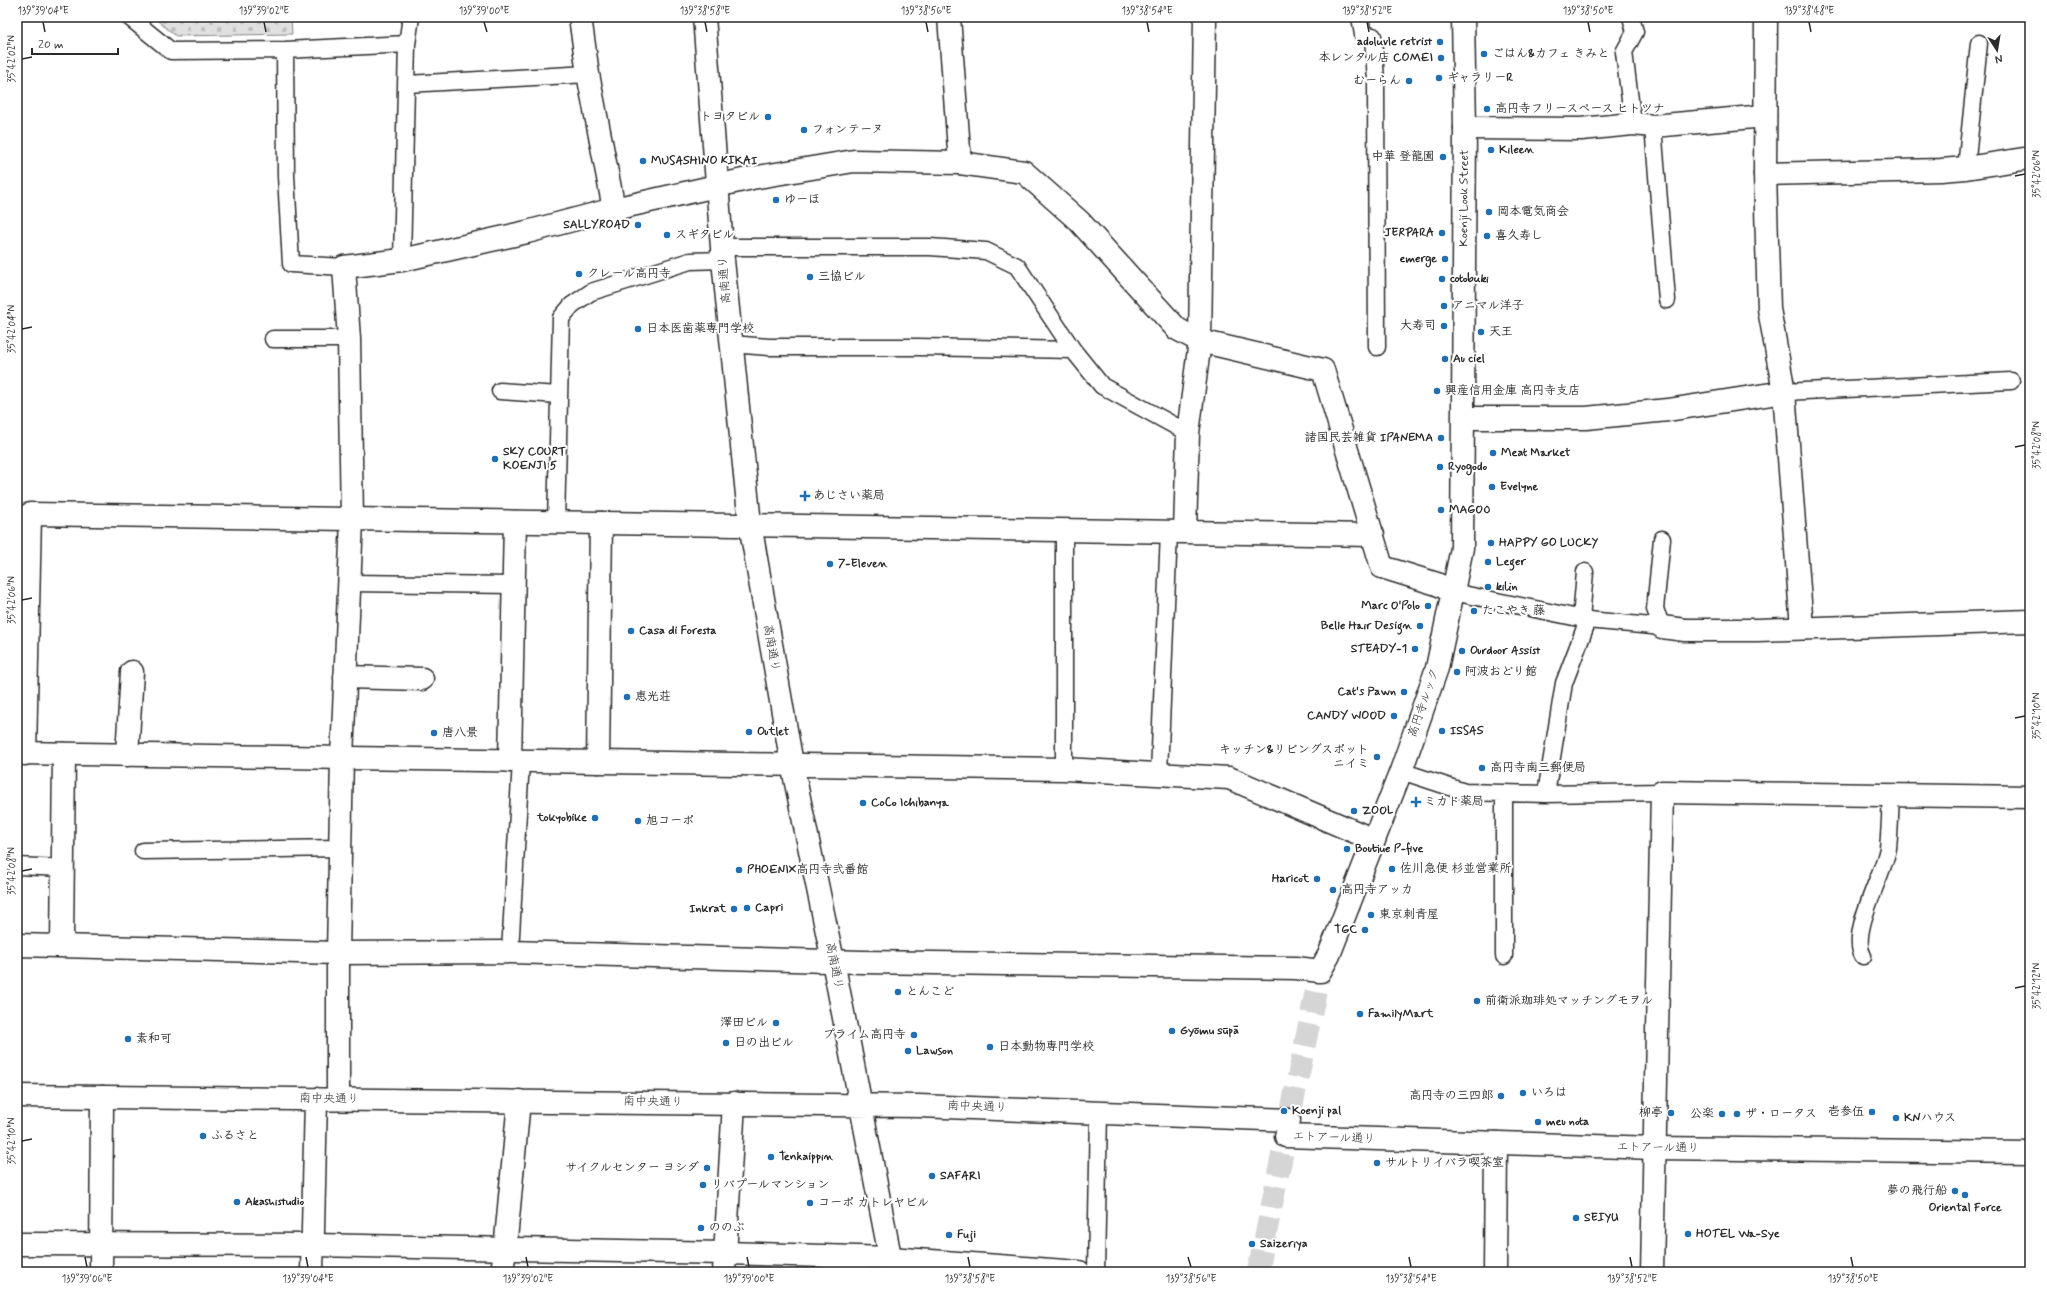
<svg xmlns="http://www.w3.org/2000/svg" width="2047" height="1289" viewBox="0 0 2047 1289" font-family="Mynerve,'Klee One',sans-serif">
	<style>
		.cemetery { fill: url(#cemetery-stones); stroke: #868686 }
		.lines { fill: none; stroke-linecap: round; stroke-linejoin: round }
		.street-tunnel { stroke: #d5d5d5; stroke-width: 22; stroke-dasharray: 22 11; stroke-linecap: butt }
		.lane-casing { stroke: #2b2b2b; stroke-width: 19 }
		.street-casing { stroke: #2b2b2b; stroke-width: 25 }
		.secondary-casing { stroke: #2b2b2b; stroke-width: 25 }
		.lane { stroke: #fff; stroke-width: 16 }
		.street { stroke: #fff; stroke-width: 22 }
		.secondary { stroke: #fff; stroke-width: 22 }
		.ticks { fill: none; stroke: #2b2b2b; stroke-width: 1.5 }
		.poi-dot { fill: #1f6fb2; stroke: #fff; stroke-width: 1.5 }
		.labels { text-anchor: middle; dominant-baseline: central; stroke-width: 4; stroke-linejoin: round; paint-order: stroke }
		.poi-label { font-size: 12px; font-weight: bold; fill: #2b2b2b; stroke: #fff; text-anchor: start }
		.street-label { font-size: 12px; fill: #2b2b2b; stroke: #fff }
		.neatline { fill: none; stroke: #2b2b2b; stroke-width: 1.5 }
		.ticks-label { font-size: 10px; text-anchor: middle; fill: #2b2b2b }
	</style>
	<defs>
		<pattern id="cemetery-stones" width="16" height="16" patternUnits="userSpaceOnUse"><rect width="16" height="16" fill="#e0e0e0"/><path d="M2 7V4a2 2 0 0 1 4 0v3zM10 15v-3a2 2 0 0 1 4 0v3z" fill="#c0c0c0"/></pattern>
	</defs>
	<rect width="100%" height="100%" fill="#fff"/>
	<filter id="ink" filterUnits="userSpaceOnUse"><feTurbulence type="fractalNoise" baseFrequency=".025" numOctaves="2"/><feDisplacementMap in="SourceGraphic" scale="8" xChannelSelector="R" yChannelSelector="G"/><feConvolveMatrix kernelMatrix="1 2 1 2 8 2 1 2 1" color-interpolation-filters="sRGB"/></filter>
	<g filter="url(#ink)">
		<path class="cemetery" d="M153 17H291L292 34 176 36Z"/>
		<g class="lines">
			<path class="street-tunnel" d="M1258 1272 1320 971"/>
			<defs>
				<path id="lane" d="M129 17 171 51 285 50 407 44
					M1360 17 1363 35 1373 36 1376 81 1377 347
					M1631 17 1635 32 1624 52 1633 124
					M285 50 286 176 291 264 344 267
					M407 84 588 74
					M1653 126 1667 300
					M1966 168 1979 43
					M722 247H930L986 251 1017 266 1073 350 1102 386 1188 433
					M402 260 407 44 411 17
					M273 339H349
					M731 344 769 347H918L1073 350
					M500 391 559 395
					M1784 392 2011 381
					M556 523 561 318 572 305 591 292 690 261 723 260
					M349 583 514 585
					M1453 592 1588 620 1662 627 1655 609 1662 539
					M1581 619 1585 572
					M1064 769V530
					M1401 771 1465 792 1546 794 1662 792
					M1159 773 1169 532
					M1504 793V956
					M1546 794 1564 683 1588 620
					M143 851 340 848
					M17 866 63 868
					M510 952 521 761
					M1863 956C1849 932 1884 874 1888 848 1890 830 1890 813 1891 795
					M1096 1272 1099 1111"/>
				<g id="street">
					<path d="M580 17 588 74 614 209"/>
					<path d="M949 17 960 163"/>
					<path d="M1766 17 1765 174 1769 309 1784 392 1802 628"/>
					<path d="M1465 128 1581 129 1633 124 1653 126 1765 116"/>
					<path d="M1765 174 1941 170 1966 168 2030 158"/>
					<path d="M1464 418H1586L1668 410 1784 392"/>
					<path d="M1185 531 1188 433 1200 341 1205 17"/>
					<path d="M1662 627 1685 630H1758L2030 621"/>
					<path d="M345 677 422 679"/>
					<path d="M17 753 1064 769 1229 778 1374 840"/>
					<path d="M25 754 30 514 1373 535"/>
					<path d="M127 755 132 672"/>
					<path d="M510 761 515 522"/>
					<path d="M598 762 601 523"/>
					<path id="s1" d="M17 945 338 953 510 952 862 962 1296 968 1320 971 1329 955 1401 771 1437 668 1462 548 1465 128 1463 17"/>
					<path d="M62 945 64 754"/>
					<path d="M338 1099V953L342 758 352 519 349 339 344 267 402 260 527 232 614 209 752 178 854 161 960 163 1024 172 1079 221 1177 329 1200 341 1323 370 1382 567 1437 584 1453 592"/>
					<path d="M1286 1136 1654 1148 2030 1152"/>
					<path d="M17 1244 313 1245 725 1253 890 1258 1079 1272"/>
					<path d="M101 1272 102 1097"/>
					<path d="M502 1272 505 1250 519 1101"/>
					<path d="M724 1272 734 1103"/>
					<path d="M1652 1272 1662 792 2030 797"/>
				</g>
				<path id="secondary" d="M704 17 723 260 750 524 792 764 833 961 893 1272
					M17 1096 919 1106 1289 1120
					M312 1272 316 1099
					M1495 1272 1496 1143"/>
			</defs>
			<use href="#lane" class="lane-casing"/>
			<use href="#street" class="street-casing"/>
			<use href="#secondary" class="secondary-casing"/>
			<use href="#lane" class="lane"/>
			<use href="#street" class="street"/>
			<use href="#secondary" class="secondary"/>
		</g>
	</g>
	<path class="ticks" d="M43 22 45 32M264 22 266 32M484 22 487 32M705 22 707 32M926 22 928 32M1147 22 1149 32M1367 22 1369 32M1588 22 1590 32M1809 22 1811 32M22 59 32 57M2015 176 2025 174M22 329 32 327M2015 447 2025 445M22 600 32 598M2015 718 2025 716M22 871 32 869M2015 988 2025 986M22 1141 32 1139M85 1257 87 1267M306 1257 308 1267M526 1257 528 1267M747 1257 749 1267M968 1257 970 1267M1188 1257 1191 1267M1409 1257 1411 1267M1630 1257 1632 1267M1851 1257 1853 1267"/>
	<g class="poi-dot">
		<circle cx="1440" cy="42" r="4"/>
		<circle cx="1484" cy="54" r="4"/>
		<circle cx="1441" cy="58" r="4"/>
		<circle cx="1439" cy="78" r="4"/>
		<circle cx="1409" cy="81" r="4"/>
		<circle cx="1487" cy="109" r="4"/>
		<circle cx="768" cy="117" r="4"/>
		<circle cx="804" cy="130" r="4"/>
		<circle cx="1491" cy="150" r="4"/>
		<circle cx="1443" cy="157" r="4"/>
		<circle cx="643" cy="161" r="4"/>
		<circle cx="776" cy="200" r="4"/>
		<circle cx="1489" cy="212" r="4"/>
		<circle cx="638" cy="225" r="4"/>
		<circle cx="1442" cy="233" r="4"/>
		<circle cx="667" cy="235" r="4"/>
		<circle cx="1487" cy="236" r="4"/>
		<circle cx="1445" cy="259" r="4"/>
		<circle cx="579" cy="274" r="4"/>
		<circle cx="810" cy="277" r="4"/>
		<circle cx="1442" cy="279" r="4"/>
		<circle cx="1444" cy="306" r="4"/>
		<circle cx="1444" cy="326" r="4"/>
		<circle cx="638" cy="329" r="4"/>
		<circle cx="1481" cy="332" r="4"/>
		<circle cx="1445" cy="359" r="4"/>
		<circle cx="1437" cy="391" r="4"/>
		<circle cx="1441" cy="438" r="4"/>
		<circle cx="1493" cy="453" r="4"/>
		<circle cx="495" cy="459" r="4"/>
		<circle cx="1440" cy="467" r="4"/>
		<circle cx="1492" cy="487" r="4"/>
		<path d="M803 490h4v4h4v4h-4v4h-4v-4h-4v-4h4z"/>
		<circle cx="1441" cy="510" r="4"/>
		<circle cx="1491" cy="543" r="4"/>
		<circle cx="1488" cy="562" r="4"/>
		<circle cx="830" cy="564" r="4"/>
		<circle cx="1488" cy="587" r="4"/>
		<circle cx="1428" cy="606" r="4"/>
		<circle cx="1474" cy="611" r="4"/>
		<circle cx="1420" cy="626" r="4"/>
		<circle cx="631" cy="631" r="4"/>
		<circle cx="1415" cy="649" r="4"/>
		<circle cx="1462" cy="651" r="4"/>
		<circle cx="1457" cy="672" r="4"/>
		<circle cx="1404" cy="692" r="4"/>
		<circle cx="627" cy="697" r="4"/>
		<circle cx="1394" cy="716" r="4"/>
		<circle cx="1442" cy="731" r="4"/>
		<circle cx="749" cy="732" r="4"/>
		<circle cx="434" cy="733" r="4"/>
		<circle cx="1377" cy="757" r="4"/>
		<circle cx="1482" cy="768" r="4"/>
		<path d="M1414 796h4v4h4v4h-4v4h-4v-4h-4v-4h4z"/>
		<circle cx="863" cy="803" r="4"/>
		<circle cx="1354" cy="811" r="4"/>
		<circle cx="595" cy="818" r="4"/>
		<circle cx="638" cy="821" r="4"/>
		<circle cx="1347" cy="849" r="4"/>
		<circle cx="1392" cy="869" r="4"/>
		<circle cx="739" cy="870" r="4"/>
		<circle cx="1317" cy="879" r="4"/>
		<circle cx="1333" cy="890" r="4"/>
		<circle cx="747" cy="908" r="4"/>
		<circle cx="734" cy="909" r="4"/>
		<circle cx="1371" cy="915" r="4"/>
		<circle cx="1365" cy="930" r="4"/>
		<circle cx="898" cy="992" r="4"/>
		<circle cx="1477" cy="1001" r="4"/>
		<circle cx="1360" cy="1014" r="4"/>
		<circle cx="776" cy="1023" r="4"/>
		<circle cx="1172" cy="1031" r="4"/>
		<circle cx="914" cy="1035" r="4"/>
		<circle cx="128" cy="1039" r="4"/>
		<circle cx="726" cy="1043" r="4"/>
		<circle cx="990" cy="1047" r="4"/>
		<circle cx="908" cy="1051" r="4"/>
		<circle cx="1523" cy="1093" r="4"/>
		<circle cx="1501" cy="1096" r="4"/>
		<circle cx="1284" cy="1111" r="4"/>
		<circle cx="1872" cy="1112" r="4"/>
		<circle cx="1671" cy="1113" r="4"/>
		<circle cx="1722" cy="1114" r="4"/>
		<circle cx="1737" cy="1114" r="4"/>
		<circle cx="1896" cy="1118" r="4"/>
		<circle cx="1538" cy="1122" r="4"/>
		<circle cx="203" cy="1136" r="4"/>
		<circle cx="771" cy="1157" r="4"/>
		<circle cx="1377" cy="1163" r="4"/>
		<circle cx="707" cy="1168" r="4"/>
		<circle cx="932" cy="1176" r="4"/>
		<circle cx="703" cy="1185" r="4"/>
		<circle cx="1955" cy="1191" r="4"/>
		<circle cx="1965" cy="1195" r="4"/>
		<circle cx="237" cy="1202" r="4"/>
		<circle cx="810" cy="1203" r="4"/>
		<circle cx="1576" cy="1218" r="4"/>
		<circle cx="701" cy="1228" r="4"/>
		<circle cx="1688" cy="1234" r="4"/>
		<circle cx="949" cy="1235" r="4"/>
		<circle cx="1252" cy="1244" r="4"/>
	</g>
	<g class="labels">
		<g class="poi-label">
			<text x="1432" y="42" text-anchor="end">adoluvle retrist</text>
			<text x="1492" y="54">ごはん&amp;カフェ きみと</text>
			<text x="1433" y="58" text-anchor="end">本レンタル店 COMEI</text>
			<text x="1447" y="78">ギャラリーR</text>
			<text x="1401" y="81" text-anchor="end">むーらん</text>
			<text x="1495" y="109">高円寺フリースペース ヒトツナ</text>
			<text x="760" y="117" text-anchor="end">トヨタビル</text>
			<text x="812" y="130">フォンテーヌ</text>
			<text x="1499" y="150">Kileen</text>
			<text x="1435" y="157" text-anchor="end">中華 登龍園</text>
			<text x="651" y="161">MUSASHINO KIKAI</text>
			<text x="784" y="200">ゆーほ</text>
			<text x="1497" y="212">岡本電気商会</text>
			<text x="630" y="225" text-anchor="end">SALLYROAD</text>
			<text x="1434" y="233" text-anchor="end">JERPARA</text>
			<text x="675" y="235">スギタビル</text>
			<text x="1495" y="236">喜久寿し</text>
			<text x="1437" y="259" text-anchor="end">emerge</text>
			<text x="587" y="274">クレール高円寺</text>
			<text x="818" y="277">三協ビル</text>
			<text x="1450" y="279">cotobuki</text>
			<text x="1452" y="306">アニマル洋子</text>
			<text x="1436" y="326" text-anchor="end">大寿司</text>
			<text x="646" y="329">日本医歯薬専門学校</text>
			<text x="1489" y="332">天王</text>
			<text x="1453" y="359">Au ciel</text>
			<text x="1445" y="391">興産信用金庫 高円寺支店</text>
			<text x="1433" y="438" text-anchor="end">諸国民芸雑貨 IPANEMA</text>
			<text x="503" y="452">SKY COURT<tspan x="503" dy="14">KOENJI 5</tspan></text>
			<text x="1501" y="453">Meat Market</text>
			<text x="1448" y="467">Ryogodo</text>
			<text x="1500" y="487">Evelyne</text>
			<text x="813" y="496">あじさい薬局</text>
			<text x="1449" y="510">MAGOO</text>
			<text x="1499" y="543">HAPPY GO LUCKY</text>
			<text x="1496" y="562">Leger</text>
			<text x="838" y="564">7-Eleven</text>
			<text x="1496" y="587">kilin</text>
			<text x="1420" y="606" text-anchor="end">Marc O'Polo</text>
			<text x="1482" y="611">たこやき 藤</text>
			<text x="1412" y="626" text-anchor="end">Belle Hair Design</text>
			<text x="639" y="631">Casa di Foresta</text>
			<text x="1407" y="649" text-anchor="end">STEADY-1</text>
			<text x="1470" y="651">Ourdoor Assist</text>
			<text x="1465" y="672">阿波おどり館</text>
			<text x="1396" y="692" text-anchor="end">Cat's Pawn</text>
			<text x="635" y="697">恵光荘</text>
			<text x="1386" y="716" text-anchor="end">CANDY WOOD</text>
			<text x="1450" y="731">ISSAS</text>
			<text x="757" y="732">Outlet</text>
			<text x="442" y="733">唐八景</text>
			<text x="1369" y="750" text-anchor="end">キッチン&amp;リビングスポット<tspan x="1369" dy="14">ニイミ</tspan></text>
			<text x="1490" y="768">高円寺南三郵便局</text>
			<text x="1424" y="802">ミカド薬局</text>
			<text x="871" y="803">CoCo Ichibanya</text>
			<text x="1362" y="811">ZOOL</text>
			<text x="587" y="818" text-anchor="end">tokyobike</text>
			<text x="646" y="821">旭コーポ</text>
			<text x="1355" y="849">Boutiue P-five</text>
			<text x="1400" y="869">佐川急便 杉並営業所</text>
			<text x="747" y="870">PHOENIX高円寺弐番館</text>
			<text x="1309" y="879" text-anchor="end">Haricot</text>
			<text x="1341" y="890">高円寺アッカ</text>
			<text x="755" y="908">Capri</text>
			<text x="726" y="909" text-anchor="end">Inkrat</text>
			<text x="1379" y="915">東京刺青屋</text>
			<text x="1357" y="930" text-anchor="end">TGC</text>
			<text x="906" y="992">とんこど</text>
			<text x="1485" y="1001">前衛派珈琲処マッチングモヲル</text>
			<text x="1368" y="1014">FamilyMart</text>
			<text x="768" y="1023" text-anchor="end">澤田ビル</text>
			<text x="1180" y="1031">Gyōmu sūpā</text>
			<text x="906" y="1035" text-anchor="end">プライム高円寺</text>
			<text x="136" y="1039">素和可</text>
			<text x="734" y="1043">日の出ビル</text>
			<text x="998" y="1047">日本動物専門学校</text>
			<text x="916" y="1051">Lawson</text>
			<text x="1531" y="1093">いろは</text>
			<text x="1493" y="1096" text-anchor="end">高円寺の三四郎</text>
			<text x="1292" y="1111">Koenji pal</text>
			<text x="1864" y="1112" text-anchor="end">壱参伍</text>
			<text x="1663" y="1113" text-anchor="end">柳亭</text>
			<text x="1714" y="1114" text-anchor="end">公楽</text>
			<text x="1745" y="1114">ザ・ロータス</text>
			<text x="1904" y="1118">KNハウス</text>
			<text x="1546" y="1122">meu nota</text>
			<text x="211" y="1136">ふるさと</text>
			<text x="779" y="1157">Tenkaippin</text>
			<text x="1385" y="1163">サルトリイバラ喫茶室</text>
			<text x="699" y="1168" text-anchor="end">サイクルセンター ヨシダ</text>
			<text x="940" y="1176">SAFARI</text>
			<text x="711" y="1185">リバプールマンション</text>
			<text x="1947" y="1191" text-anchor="end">夢の飛行船</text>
			<text x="245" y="1202">Akashistudio</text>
			<text x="818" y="1203">コーポ カトレヤビル</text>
			<text x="1965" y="1208" text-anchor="middle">Oriental Force</text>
			<text x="1584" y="1218">SEIYU</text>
			<text x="709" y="1228">ののぶ</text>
			<text x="1696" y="1234">HOTEL Wa-Sye</text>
			<text x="957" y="1235">Fuji</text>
			<text x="1260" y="1244">Saizeriya</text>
		</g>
		<g class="street-label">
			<text stroke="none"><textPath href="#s1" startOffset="2101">Koenji Look Street</textPath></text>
			<text transform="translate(725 280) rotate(-95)">高南通り</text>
			<text transform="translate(771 648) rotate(80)">高南通り</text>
			<text transform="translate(1424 703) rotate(-71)">高円寺ルック</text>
			<text transform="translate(834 966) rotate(79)">高南通り</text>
			<text transform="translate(329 1099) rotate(1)">南中央通り</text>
			<text transform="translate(653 1102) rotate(1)">南中央通り</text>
			<text transform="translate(977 1107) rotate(2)">南中央通り</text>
			<text transform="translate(1334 1138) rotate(2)">エトアール通り</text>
			<text transform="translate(1658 1148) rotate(1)">エトアール通り</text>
		</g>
	</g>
	<rect width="2047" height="1289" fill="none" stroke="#fff" stroke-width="44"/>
	<g transform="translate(1997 50) rotate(168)" stroke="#ffffff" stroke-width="3" paint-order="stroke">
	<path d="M0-3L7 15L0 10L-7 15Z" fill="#2b2b2b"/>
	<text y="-6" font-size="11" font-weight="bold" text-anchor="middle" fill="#2b2b2b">N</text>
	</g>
	<path d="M32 48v6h86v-6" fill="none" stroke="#2b2b2b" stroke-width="2"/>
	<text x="38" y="48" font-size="12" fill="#2b2b2b" stroke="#ffffff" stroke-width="3" paint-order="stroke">20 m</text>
	<rect x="22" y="22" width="2003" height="1245" class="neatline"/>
	<g class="ticks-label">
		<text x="43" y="14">139°39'04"E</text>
		<text x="264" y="14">139°39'02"E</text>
		<text x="484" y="14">139°39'00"E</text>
		<text x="705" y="14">139°38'58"E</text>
		<text x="926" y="14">139°38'56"E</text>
		<text x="1147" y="14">139°38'54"E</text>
		<text x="1367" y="14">139°38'52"E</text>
		<text x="1588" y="14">139°38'50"E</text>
		<text x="1809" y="14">139°38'48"E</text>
		<text transform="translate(11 59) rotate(-90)" y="4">35°42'02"N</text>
		<text transform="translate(2036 174) rotate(-90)" y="4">35°42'06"N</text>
		<text transform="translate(11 329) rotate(-90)" y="4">35°42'04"N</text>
		<text transform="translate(2036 445) rotate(-90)" y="4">35°42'08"N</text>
		<text transform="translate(11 600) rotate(-90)" y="4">35°42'06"N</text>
		<text transform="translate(2036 716) rotate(-90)" y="4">35°42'10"N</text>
		<text transform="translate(11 871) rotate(-90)" y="4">35°42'08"N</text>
		<text transform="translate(2036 986) rotate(-90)" y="4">35°42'12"N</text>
		<text transform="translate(11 1141) rotate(-90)" y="4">35°42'10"N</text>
		<text x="87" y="1282">139°39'06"E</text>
		<text x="308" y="1282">139°39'04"E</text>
		<text x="528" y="1282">139°39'02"E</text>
		<text x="749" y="1282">139°39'00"E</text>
		<text x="970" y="1282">139°38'58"E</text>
		<text x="1191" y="1282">139°38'56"E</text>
		<text x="1411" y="1282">139°38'54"E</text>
		<text x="1632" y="1282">139°38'52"E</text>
		<text x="1853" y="1282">139°38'50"E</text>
	</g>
</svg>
